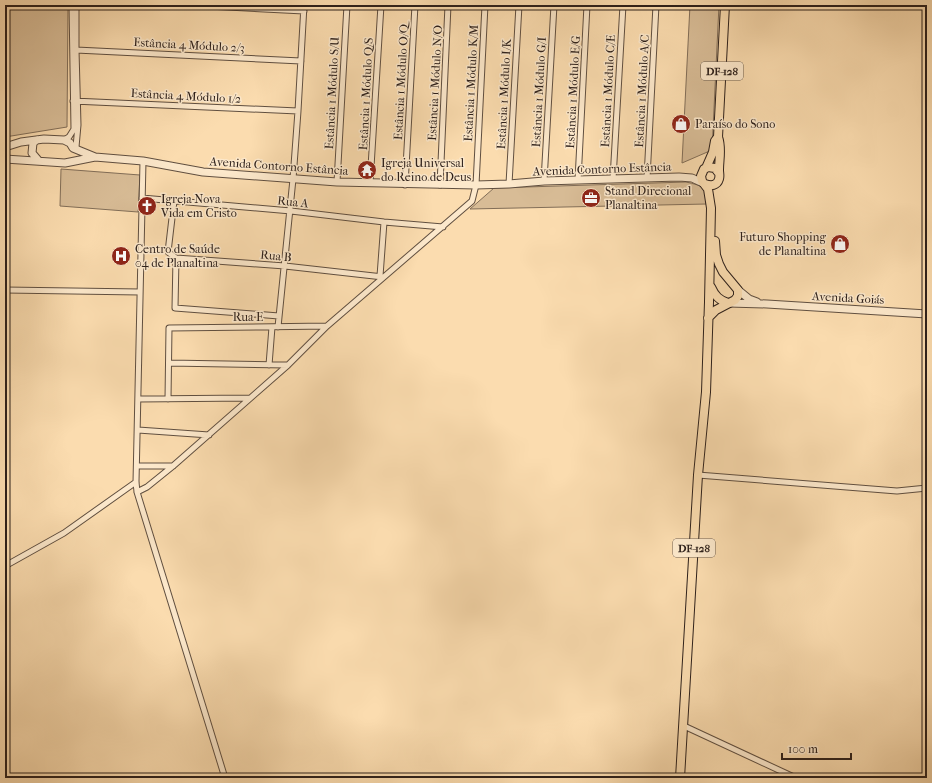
<svg xmlns="http://www.w3.org/2000/svg" width="932" height="783" viewBox="0 0 932 783" font-family="'IM FELL French Canon',serif">
	<style>
		.green { fill: #d8bc96; stroke: #826e58 }
		.lines { fill: none; stroke-linecap: round; stroke-linejoin: round }
		.minor-casing { stroke: #604f40; stroke-width: 7 }
		.tertiary-casing { stroke: #604f40; stroke-width: 9 }
		.primary-casing { stroke: #2d201b; stroke-width: 10 }
		.minor { stroke: #fce8cb; stroke-width: 5 }
		.tertiary { stroke: #fce8cb; stroke-width: 7 }
		.primary { stroke: #fbdcaf; stroke-width: 8 }
		.labels { text-anchor: middle; dominant-baseline: central; stroke-width: 3; stroke-linejoin: round; paint-order: stroke }
		.shield { fill: #fce8cb; stroke: #6b5c50; stroke-width: 1 }
		.shield-label { font-size: 11px; font-weight: bold; fill: #2d201b }
		.street-label { font-size: 12px; fill: #2d201b; stroke: #fce8cb }
		.poi-label { font-size: 12px; fill: #2d201b; stroke: #fce8cb; text-anchor: start }
	</style>
	<rect width="100%" height="100%" fill="#fbdcaf"/>
	<filter id="stains"><feTurbulence type="fractalNoise" baseFrequency=".005" numOctaves="4"/><feColorMatrix values="0 0 0 0 .2 0 0 0 0 .09 0 0 0 0 .02 0 0 0 .5 -.17"/></filter>
	<radialGradient id="worn" r=".72"><stop offset=".6" stop-color="#630" stop-opacity="0"/><stop offset="1" stop-color="#630" stop-opacity=".3"/></radialGradient>
	<path class="green" d="M5 5H68L67 127 5 137Z
		M690 5H719L712 150 682 163Z
		M61 169 140 175 138 212 60 206Z
		M686 182C703 186 705 186 707 204L470 209 494 188Z"/>
	<g class="lines">
		<defs>
			<path id="minor" d="M189 5 304 11
				M76 50 301 61
				M73 101 298 111
				M64 140 69 137 74 129 72 5
				M73 148 76 147 78 125 76 50V5
				M143 161 136 482 137 492 225 778
				M647 178 656 5
				M613 179 623 5
				M578 180 587 5
				M544 181 554 5
				M337 182 347 5
				M370 183 381 5
				M509 184 519 5
				M405 185 415 5
				M440 185 448 5
				M142 198 291 211 384 222 443 227
				M174 201 168 252 176 258 285 266 383 277
				M176 258 175 308 279 316
				M380 276 384 222
				M5 290 140 292
				M278 327 293 179 298 111 304 5
				M169 363 288 365
				M269 365 272 327
				M138 399 250 398
				M168 399 169 328 327 326
				M138 430 209 435
				M137 466H173
				M698 475 897 491 927 488
				M137 492 147 487 173 466 288 365 327 326 472 201 476 185 485 5
				M5 566 64 533 136 482
				M684 726 796 778"/>
			<path id="tertiary" d="M37 140 33 143 32 153 38 160
				M5 147 21 142 44 139 64 140 70 143 73 148 95 157 143 161 203 172 337 182 476 185 509 184 544 181 679 177 692 178 703 183
				M5 159 65 163 95 157
				M738 290 749 299 757 302
				M728 303 767 304 927 314"/>
			<path id="primary" d="M706 168 713 152 715 141 718 137
				M705 184C711 186 717 186 719 179 720 176 719 173 719 170 719 159 722 148 718 137L725 5
				M711 287C715 296 719 300 728 303
				M708 318 716 310 735 300 738 296V290L723 272 719 264 716 255 715 241
				M680 778 698 475 706 392 709 302 711 208 708 189 702 181 701 176 704 169 708 167 715 168 718 172"/>
		</defs>
		<use href="#minor" class="minor-casing"/>
		<use href="#tertiary" class="tertiary-casing"/>
		<use href="#primary" class="primary-casing"/>
		<use href="#minor" class="minor"/>
		<use href="#tertiary" class="tertiary"/>
		<use href="#primary" class="primary"/>
	</g>
	<defs>
		<symbol id="shop-disc" viewBox="-11 -11 22 22"><circle r="9.5" fill="#8f2418" stroke="#fce8cb"/><path d="M-5-2.5h2.3a2.7 3.5 0 0 1 5.4 0H5L5.5 6h-11ZM-1.5-2.5h3a1.5 2.3 0 0 0-3 0Z" fill="#fff"/></symbol>
		<symbol id="temple-disc" viewBox="-11 -11 22 22"><circle r="9.5" fill="#8f2418" stroke="#fce8cb"/><path d="M0-6L5-2H3V0L6.5 2.5H4V6H1.5V3h-3V6H-4V2.5H-6.5L-3 0V-2H-5Z" fill="#fff"/></symbol>
		<symbol id="office-disc" viewBox="-11 -11 22 22"><circle r="9.5" fill="#8f2418" stroke="#fce8cb"/><path d="M-6-3h4V-5.5h4V-3h4V5H-6ZM-1-4.5V-3h2v-1.5ZM-6 0V1H6V0Z" fill="#fff"/></symbol>
		<symbol id="church-disc" viewBox="-11 -11 22 22"><circle r="9.5" fill="#8f2418" stroke="#fce8cb"/><path d="M-1.2-6h2.4v3.5h3.3v2.4h-3.3V6h-2.4V-.1h-3.3v-2.4h3.3Z" fill="#fff"/></symbol>
		<symbol id="hospital-disc" viewBox="-11 -11 22 22"><circle r="9.5" fill="#8f2418" stroke="#fce8cb"/><path d="M-5-5h3v3.5h4V-5h3V5h-3V1.5h-4V5h-3Z" fill="#fff"/></symbol>
	</defs>
	<g fill-rule="evenodd">
		<use href="#shop-disc" x="670" y="113" width="22" height="22"/>
		<use href="#temple-disc" x="356" y="159" width="22" height="22"/>
		<use href="#office-disc" x="580" y="187" width="22" height="22"/>
		<use href="#church-disc" x="136" y="195" width="22" height="22"/>
		<use href="#shop-disc" x="829" y="233" width="22" height="22"/>
		<use href="#hospital-disc" x="110" y="245" width="22" height="22"/>
	</g>
	<g class="labels">
		<g class="shield">
			<rect x="701" y="62" width="42" height="18" rx="3"/>
			<rect x="673" y="539" width="42" height="18" rx="3"/>
		</g>
		<g class="shield-label">
			<text x="722" y="71">DF-128</text>
			<text x="694" y="548">DF-128</text>
		</g>
		<g class="street-label">
			<text transform="translate(189 45) rotate(3)">Estância 4 Módulo 2/3</text>
			<text transform="translate(401 82) rotate(-87)">Estância 1 Módulo O/Q</text>
			<text transform="translate(435 83) rotate(-87)">Estância 1 Módulo N/O</text>
			<text transform="translate(471 83) rotate(-87)">Estância 1 Módulo K/M</text>
			<text transform="translate(608 91) rotate(-87)">Estância 1 Módulo C/E</text>
			<text transform="translate(642 91) rotate(-87)">Estância 1 Módulo A/C</text>
			<text transform="translate(539 92) rotate(-87)">Estância 1 Módulo G/I</text>
			<text transform="translate(573 92) rotate(-87)">Estância 1 Módulo E/G</text>
			<text transform="translate(332 93) rotate(-87)">Estância 1 Módulo S/U</text>
			<text transform="translate(366 94) rotate(-87)">Estância 1 Módulo Q/S</text>
			<text transform="translate(504 94) rotate(-87)">Estância 1 Módulo I/K</text>
			<text transform="translate(186 96) rotate(3)">Estância 4 Módulo 1/2</text>
			<text transform="translate(279 166) rotate(4)">Avenida Contorno Estância</text>
			<text transform="translate(602 169) rotate(-2)">Avenida Contorno Estância</text>
			<text transform="translate(293 202) rotate(6)">Rua A</text>
			<text transform="translate(276 256) rotate(5)">Rua B</text>
			<text transform="translate(848 298) rotate(3)">Avenida Goiás</text>
			<text x="248" y="317">Rua E</text>
		</g>
		<g class="poi-label">
			<text x="695" y="124">Paraíso do Sono</text>
			<text x="381" y="163">Igreja Universal<tspan x="381" dy="14">do Reino de Deus</tspan></text>
			<text x="605" y="191">Stand Direcional<tspan x="605" dy="14">Planaltina</tspan></text>
			<text x="161" y="199">Igreja Nova<tspan x="161" dy="14">Vida em Cristo</tspan></text>
			<text x="826" y="237" text-anchor="end">Futuro Shopping<tspan x="826" dy="14">de Planaltina</tspan></text>
			<text x="135" y="249">Centro de Saúde<tspan x="135" dy="14">04 de Planaltina</tspan></text>
		</g>
	</g>
	<rect width="932" height="783" fill="none" stroke="#fbdcaf" stroke-width="20"/>
	<rect x="6" y="6" width="920" height="771" fill="none" stroke="#2d201b" stroke-width="2"/>
	<rect x="10" y="10" width="912" height="763" fill="none" stroke="#2d201b"/>
	<path d="M782 753v6h69v-6" fill="none" stroke="#2d201b" stroke-width="2"/>
	<text x="788" y="753" font-size="12" fill="#2d201b" stroke="#fce8cb" stroke-width="3" paint-order="stroke">100 m</text>
	<rect width="100%" height="100%" filter="url(#stains)"/>
	<rect width="100%" height="100%" fill="url(#worn)"/>
</svg>
